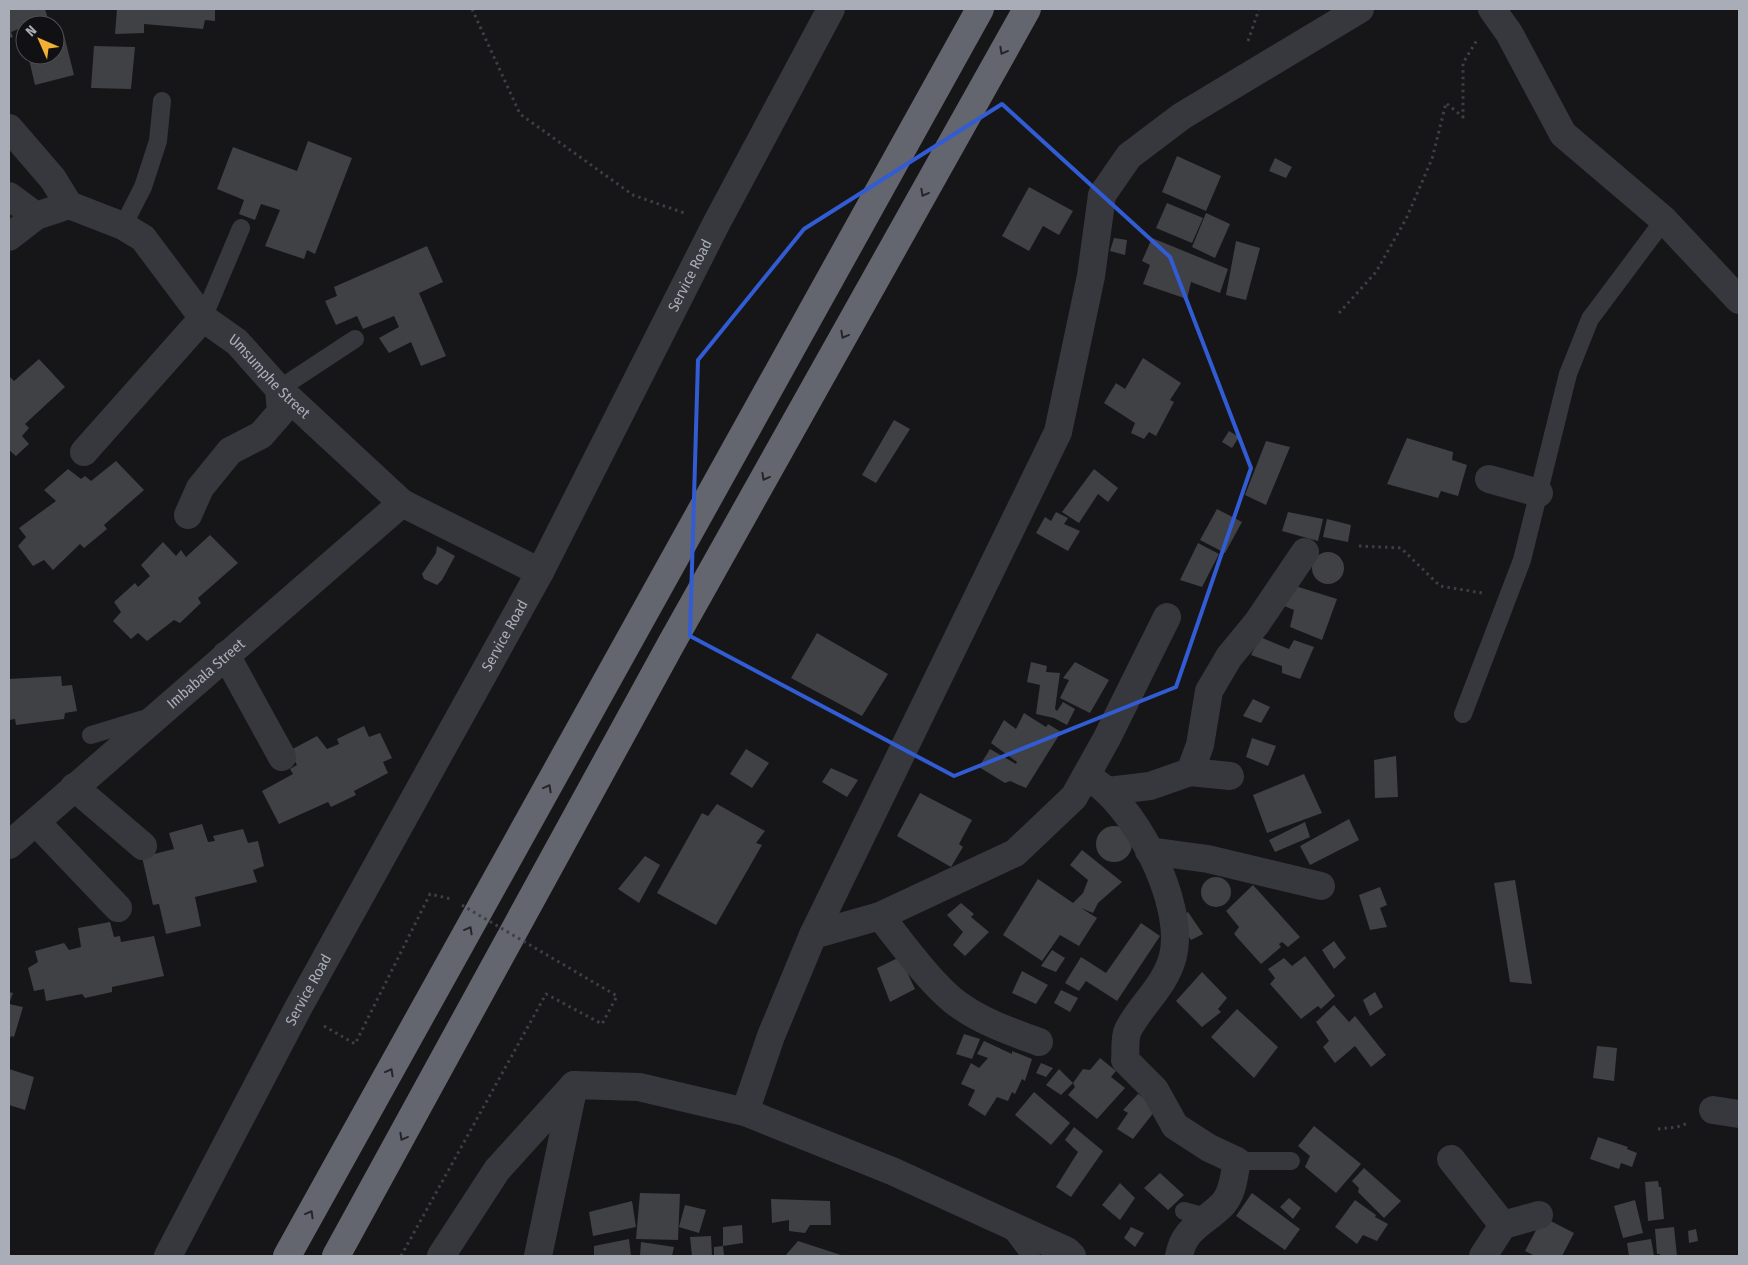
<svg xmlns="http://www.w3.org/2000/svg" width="1748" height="1265" viewBox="0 0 1748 1265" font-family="'Fira Sans Condensed',sans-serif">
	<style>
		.building { fill: #404145 }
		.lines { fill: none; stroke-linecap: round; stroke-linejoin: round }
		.path { stroke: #3d3f44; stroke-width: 3; stroke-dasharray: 2.5 4; stroke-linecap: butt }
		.service { stroke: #37383d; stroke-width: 18 }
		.minor { stroke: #37383d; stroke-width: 28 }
		.tertiary { stroke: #37383d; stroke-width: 28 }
		.motorway { stroke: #63666e; stroke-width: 28 }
		.path-bridge { stroke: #3d3f44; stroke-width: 3; stroke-dasharray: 2.5 4; stroke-linecap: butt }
		.oneway { stroke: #26262a }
		.marked { fill: none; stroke: #325cd3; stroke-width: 4; stroke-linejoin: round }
		.labels { text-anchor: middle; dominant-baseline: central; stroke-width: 4; stroke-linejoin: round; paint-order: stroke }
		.street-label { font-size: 15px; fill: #a8adb8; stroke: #111113 }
	</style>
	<rect width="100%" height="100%" fill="#161618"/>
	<path class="building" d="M9 9H45L50 25H25V39L21 28 11 32 13 37 9 38Z
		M117 9H215V21L205 20 203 29 144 24V33L115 34Z
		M64 35 74 75 35 85 28 55H55V38Z
		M94 46 135 47 131 89 91 88Z
		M308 141 352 158 315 254 307 250 304 259 265 246 280 210 261 204 255 220 239 214 244 200 217 189 233 147 297 171Z
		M1177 156 1221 176 1206 211 1162 192Z
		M1275 158 1292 167 1286 178 1269 171Z
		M1029 187 1073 211 1059 235 1043 226 1029 251 1002 236Z
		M1167 203 1203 218 1192 243 1156 228Z
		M1206 213 1230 224 1215 258 1192 247Z
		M1114 238 1127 240 1125 255 1110 251Z
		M1152 238 1228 269 1220 293 1191 282 1187 299 1143 284 1150 265 1142 261Z
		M1236 241 1260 248 1246 300 1226 295Z
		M427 246 443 282 419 293 446 356 421 366 411 342 389 353 379 338 399 327 394 316 363 329 357 316 336 325 325 301 337 296 334 287Z
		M1143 358 1181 383 1170 400 1174 402 1156 436 1149 432 1144 439 1131 433 1135 423 1104 403 1116 383 1125 389Z
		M39 359 65 387 25 424 29 428 22 436 29 444 16 456 9 450V376L14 381Z
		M894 420 910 429 876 483 862 475Z
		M1229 431 1239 437 1232 448 1222 442Z
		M1407 438 1453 452 1452 460 1467 465 1458 496 1441 491 1438 498 1387 484Z
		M1266 441 1290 447 1266 505 1245 495Z
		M116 461 144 490 104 525 107 529 84 548 80 544 53 570 44 560 33 566 18 546 26 537 19 528 56 501 44 490 68 469 81 479 85 476 91 481Z
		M1094 469 1118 488 1108 502 1098 494 1079 523 1062 512Z
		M1217 509 1242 522 1225 553 1200 540Z
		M1056 512 1068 518 1064 524 1080 531 1068 551 1036 533 1045 517 1051 521Z
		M1288 512 1323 519 1318 541 1282 531Z
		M1327 519 1351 525 1348 542 1323 537Z
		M210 535 238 563 198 598 201 603 180 623 174 620 147 641 138 633 131 639 113 621 121 612 114 602 135 583 138 587 150 576 141 565 163 542 176 556 181 550 186 557Z
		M1198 543 1219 554 1202 587 1180 580Z
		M437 546 455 556 442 580 437 585 424 579 422 574 436 553Z
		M1312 568a16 16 0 1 1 32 0a16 16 0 1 1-32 0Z
		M1289 584 1337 599 1322 640 1290 627 1294 610 1282 605Z
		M817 633 888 674 862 716 791 678Z
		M1260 637 1289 649 1294 640 1314 647 1300 679 1282 673V666L1251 655Z
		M1031 662 1047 666 1046 672 1060 673 1055 709 1057 711 1063 702 1075 709 1067 725 1054 718 1036 714 1040 685 1027 682Z
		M1075 662 1109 680 1090 713 1060 698 1069 680 1063 678Z
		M61 676 62 686 72 685 77 711 65 713 64 719 16 725 15 719 9 720V679Z
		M1253 699 1270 707 1261 723 1243 716Z
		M1024 713 1046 727 1048 724 1061 732 1026 788 1010 781 1005 783 979 767 990 749 1016 764 1017 762 991 743 1004 720 1016 729Z
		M364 726 369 737 380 733 392 758 383 762 388 773 354 791 356 795 331 807 328 802 279 824 262 791 293 774 290 769 297 765 289 751 317 736 327 749 339 744 337 739Z
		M1252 738 1276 746 1268 766 1246 757Z
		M746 749 769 763 752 788 730 774Z
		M1396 756 1398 797 1375 798 1374 760Z
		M831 768 858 780 847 797 822 782Z
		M1304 774 1322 813 1267 833 1253 795Z
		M920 793 972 820 959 844 963 847 951 867 897 836Z
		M717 804 765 831 756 843 762 845 716 925 657 893 702 813 708 816Z
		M1349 819 1359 840 1310 865 1300 846Z
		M1305 822 1310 837 1275 852 1269 840Z
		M202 824 208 842 215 841 213 836 243 829 248 843 258 841 264 866 253 870 257 882 195 897 201 926 166 934 159 904 153 905 142 857 174 849 169 833Z
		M1096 844a18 18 0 1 1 36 0a18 18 0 1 1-36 0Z
		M1082 850 1122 882 1098 903 1093 913 1081 908 1097 918 1079 946 1060 935 1042 961 1003 935 1038 879 1073 903 1083 893 1088 880 1070 865Z
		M645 856 660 865 639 903 618 889Z
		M1201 892a15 15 0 1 1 30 0a15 15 0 1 1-30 0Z
		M1515 880 1532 984 1510 982 1494 883Z
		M1253 885 1300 937 1288 947 1282 942 1279 944 1281 947 1261 964 1234 934 1239 927 1226 911Z
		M1380 887 1387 905 1380 908 1387 927 1370 930 1359 895Z
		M961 903 974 914 971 917 989 932 965 956 953 945 963 932 947 915Z
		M1188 912 1203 934 1191 940 1178 920Z
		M110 922 114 937 120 936 121 942 154 936 164 976 112 987V992L85 998 82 994 46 1001 44 989 34 991 28 968 38 962 35 951 64 943 69 950 81 947 78 928Z
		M1141 923 1160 936 1117 1001 1086 981 1079 991 1065 983 1081 957 1106 973Z
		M1334 941 1346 958 1334 969 1322 950Z
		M1052 950 1065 958 1056 972 1041 966Z
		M1305 956 1335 996 1321 1009 1318 1006 1301 1019 1270 984 1275 978 1268 969 1284 958 1292 966Z
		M900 957 915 989 890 1002 877 968Z
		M1022 971 1048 985 1036 1004 1012 993Z
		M1202 972 1227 998 1218 1009 1221 1012 1202 1027 1176 1001Z
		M1061 990 1078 998 1070 1012 1054 1003Z
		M9 992 13 993 9 1004 23 1007 14 1037 11 1036 9 1041Z
		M1375 992 1383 1007 1370 1016 1363 1000Z
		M1334 1005 1349 1022 1355 1016 1386 1055 1371 1067 1355 1046 1335 1063 1323 1047 1329 1041 1316 1022Z
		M1237 1009 1278 1047 1254 1078 1211 1037Z
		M964 1034 980 1039 972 1059 956 1054Z
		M984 1041 1012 1054V1051L1032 1059 1025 1081 1022 1079 1015 1094 1012 1092 1008 1101 997 1097 985 1116 968 1105 975 1090 961 1084 971 1063 979 1068 988 1058 977 1054Z
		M1597 1046 1617 1048 1614 1081 1593 1078Z
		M1100 1058 1116 1071 1111 1077 1125 1088 1097 1119 1068 1095 1075 1087 1073 1083 1083 1069 1090 1070Z
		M1041 1063 1053 1068 1046 1077 1036 1073Z
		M9 1069 34 1077 25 1110 9 1105Z
		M1059 1069 1073 1083 1061 1095 1046 1085Z
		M1034 1092 1070 1123 1051 1145 1015 1115Z
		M1138 1094 1158 1107 1133 1139 1117 1129 1128 1113 1123 1110Z
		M1314 1126 1361 1164 1336 1193 1305 1167 1310 1156 1298 1146Z
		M1074 1127 1103 1151 1071 1197 1056 1187 1078 1152 1065 1140Z
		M1598 1137 1628 1147 1627 1149 1637 1153 1632 1167 1621 1163 1619 1169 1590 1159Z
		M1364 1168 1401 1201 1384 1218 1358 1192 1359 1188 1352 1181Z
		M1160 1173 1184 1195 1168 1210 1144 1188Z
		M1658 1181 1659 1187H1661L1664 1219 1648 1221 1645 1182Z
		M1120 1183 1135 1198 1120 1220 1102 1205Z
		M640 1193 680 1194 678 1240 636 1239Z
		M1252 1193 1300 1229 1285 1250 1236 1216Z
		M1289 1198 1301 1208 1293 1219 1280 1207Z
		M771 1199 830 1201 831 1225H810L805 1233 789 1231V1220L772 1223Z
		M1355 1200 1376 1215 1375 1217 1388 1224 1377 1241 1363 1235 1357 1244 1335 1227Z
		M1635 1200 1643 1233 1623 1238 1614 1206Z
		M632 1201 636 1227 593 1236 589 1212Z
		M685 1205 706 1210 699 1233 679 1227Z
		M1543 1217 1574 1233 1562 1256H1535L1525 1251Z
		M742 1225 743 1243 723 1246V1227Z
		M1131 1227 1144 1233 1135 1247 1124 1238Z
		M1674 1227 1677 1256H1660V1254H1657L1655 1229Z
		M1696 1229 1698 1241 1689 1243 1688 1231Z
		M711 1236 712 1256H692L690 1237Z
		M629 1239 631 1256H594V1246Z
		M1651 1239 1654 1256H1629L1627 1243Z
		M798 1241 844 1256H785Z
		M641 1242 674 1247 672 1256H640Z
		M723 1246 724 1255 728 1256H714V1247Z"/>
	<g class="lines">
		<path class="path" d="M472 9 520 114 633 195 687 214
			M1248 41 1259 9
			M1339 313 1376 272 1406 219 1432 159 1446 103 1463 117V63L1477 40
			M1359 546 1401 548 1440 586 1482 593
			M324 1026 355 1044 430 894 451 899
			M1658 1129 1677 1127 1688 1123"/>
		<path class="service" d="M123 226 143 187 158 141 162 101
			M203 318 241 228
			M279 389 355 339
			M1463 714 1522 560 1568 374 1590 319 1664 220
			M91 735 150 717
			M1237 1161H1291
			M1184 1211 1206 1217
			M1010 1228 1031 1256"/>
		<g class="minor">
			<path d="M1492 9 1509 33 1563 134 1664 220 1739 300"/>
			<path d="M9 128 53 179 69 205"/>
			<path d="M9 196 36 216"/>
			<path id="s1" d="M9 237 36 216 69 205 123 226 143 238 203 318 237 342 279 389 402 503 540 572"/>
			<path d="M84 452 203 318"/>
			<path d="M1489 479 1539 493"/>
			<path d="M188 515 200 488 230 451 261 435 281 412 279 389"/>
			<path d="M226 655 282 757"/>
			<path d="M1190 772 1200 745 1209 691 1229 657 1257 623 1305 552"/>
			<path d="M1086 776C1133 800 1186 903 1173 956 1165 987 1141 1004 1128 1030 1124 1038 1126 1052 1125 1060L1155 1090 1175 1126 1209 1148 1237 1161C1234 1175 1233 1194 1222 1205 1204 1223 1184 1228 1179 1256"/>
			<path d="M74 787 143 846"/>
			<path d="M1108 791 1150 786 1190 772 1230 776"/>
			<path d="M36 822 118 908"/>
			<path id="s2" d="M9 845 402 503"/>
			<path d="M1149 851 1208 859 1321 886"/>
			<path d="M880 916C901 942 935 990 962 1007 985 1023 1012 1032 1039 1042"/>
			<path d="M813 935 880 916 1015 853 1074 797 1107 738 1167 617"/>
			<path d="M1713 1110 1739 1114"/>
			<path d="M745 1112 892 1171 1067 1251 1072 1256"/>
			<path d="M1451 1159 1503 1225 1483 1256"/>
			<path d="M1503 1225 1539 1215"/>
			<path id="s3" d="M168 1256 297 1010 540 572 716 224 831 9"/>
			<path d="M538 1256 574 1085"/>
		</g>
		<path class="tertiary" d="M441 1256 497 1170 574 1085 639 1087 745 1112 771 1036 813 935 1058 432 1091 276 1102 195 1129 156 1182 116 1360 9"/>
		<path class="motorway" d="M287 1256 980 9
			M336 1256 671 644 1027 9"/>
		<path class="path-bridge" d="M401 1256 546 994 602 1024 617 996 460 904"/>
	</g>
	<defs><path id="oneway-chevron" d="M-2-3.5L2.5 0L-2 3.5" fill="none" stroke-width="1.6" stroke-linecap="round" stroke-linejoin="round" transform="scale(1.25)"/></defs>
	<g class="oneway">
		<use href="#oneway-chevron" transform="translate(1003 51) rotate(119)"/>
		<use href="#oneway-chevron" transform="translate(924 193) rotate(119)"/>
		<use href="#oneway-chevron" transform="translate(844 335) rotate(119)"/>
		<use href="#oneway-chevron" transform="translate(765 477) rotate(119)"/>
		<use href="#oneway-chevron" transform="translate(548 788) rotate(-61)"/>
		<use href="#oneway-chevron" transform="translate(469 930) rotate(-61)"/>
		<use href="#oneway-chevron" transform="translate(390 1072) rotate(-61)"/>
		<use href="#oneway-chevron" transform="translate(403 1137) rotate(119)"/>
		<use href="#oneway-chevron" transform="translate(310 1214) rotate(-61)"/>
	</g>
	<path class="marked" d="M1002 104 1170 257 1251 468 1176 687 954 776 690 636 698 360 804 229Z"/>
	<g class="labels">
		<g class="street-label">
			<text stroke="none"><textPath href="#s3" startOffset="1111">Service Road</textPath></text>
			<text stroke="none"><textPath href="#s1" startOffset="339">Umsumphe Street</textPath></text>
			<text stroke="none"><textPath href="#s3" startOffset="706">Service Road</textPath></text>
			<text stroke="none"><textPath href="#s2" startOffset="261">Imbabala Street</textPath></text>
			<text stroke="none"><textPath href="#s3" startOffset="301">Service Road</textPath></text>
		</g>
	</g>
	<rect width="1748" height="1265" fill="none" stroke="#a8adb8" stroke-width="20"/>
	<g transform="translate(40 40) rotate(315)"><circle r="24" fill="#111113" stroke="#4d4f55"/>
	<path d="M0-4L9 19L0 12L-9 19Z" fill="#f2b134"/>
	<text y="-8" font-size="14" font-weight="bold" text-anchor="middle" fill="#a8adb8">N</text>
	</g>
</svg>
